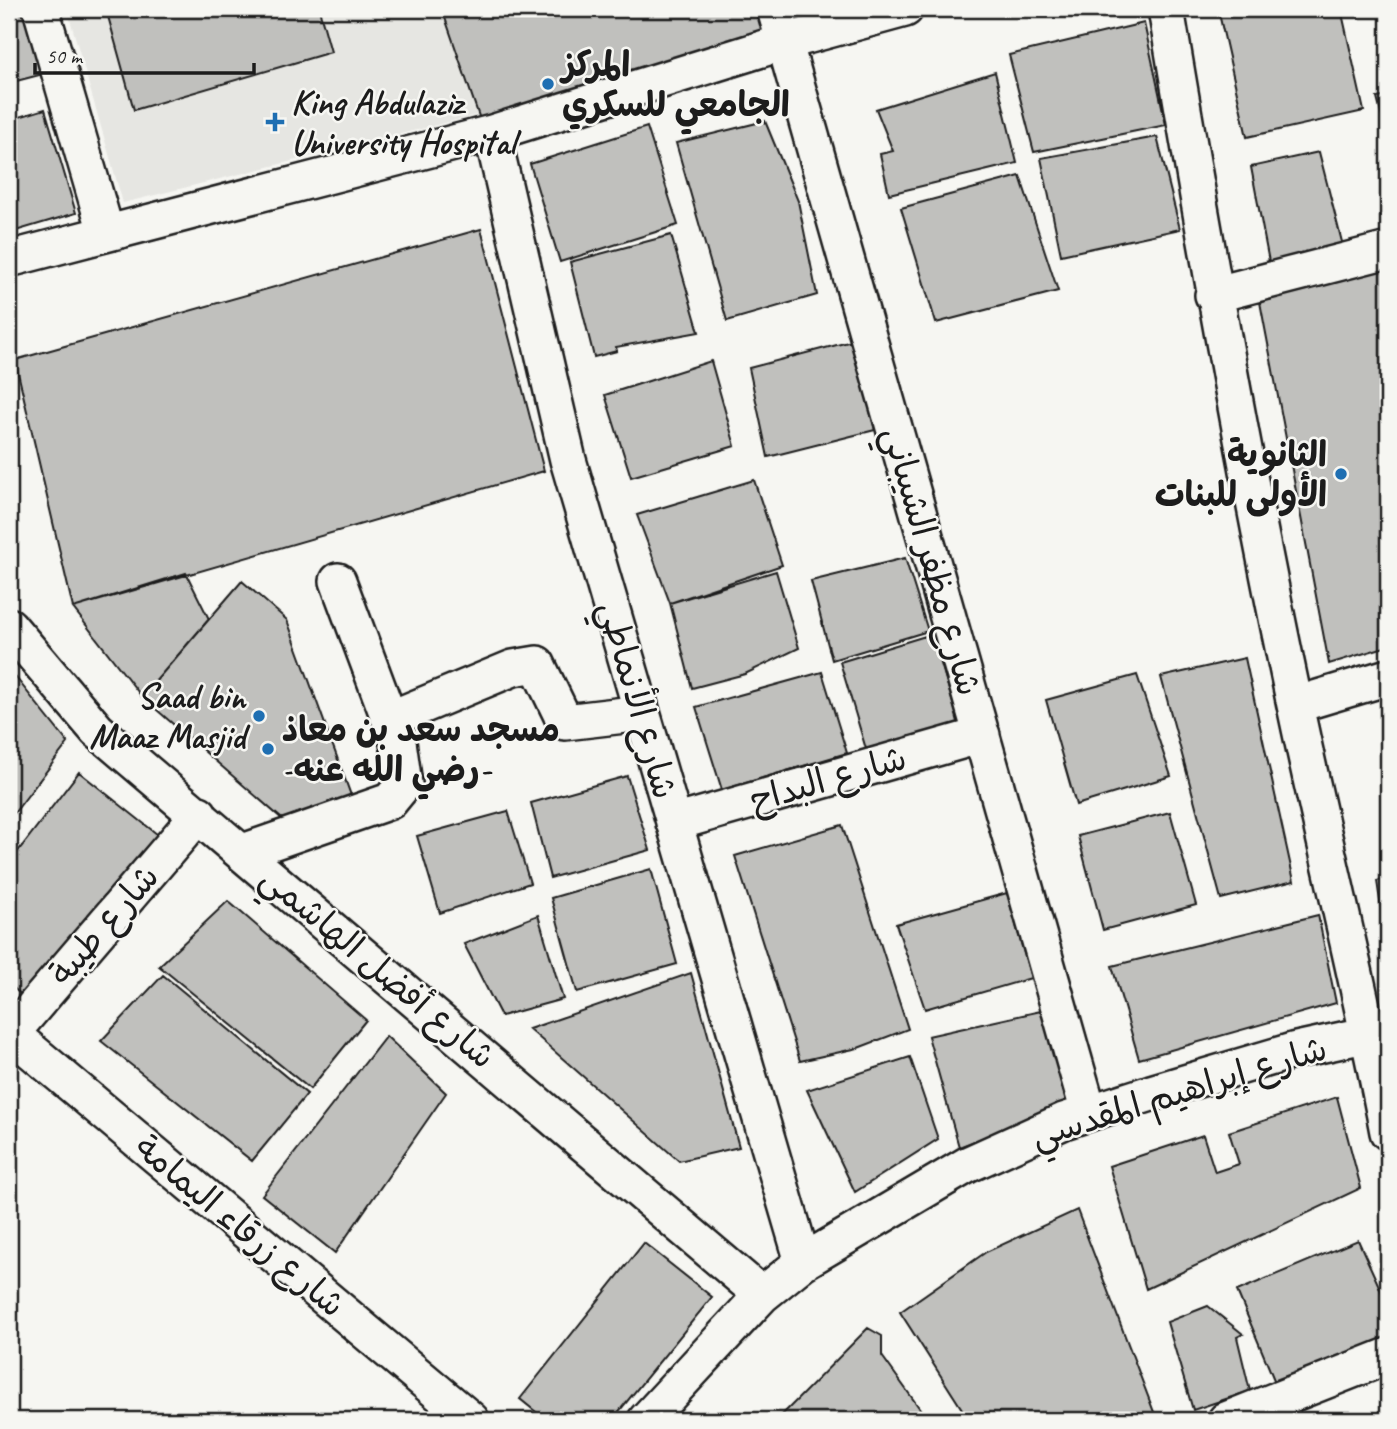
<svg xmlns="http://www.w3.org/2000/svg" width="1397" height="1429" viewBox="0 0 1397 1429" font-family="Caveat,'Playpen Sans Arabic',sans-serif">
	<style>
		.built { fill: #e6e6e2 }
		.building { fill: #c0c0bd; stroke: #1c1c1c; stroke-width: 2 }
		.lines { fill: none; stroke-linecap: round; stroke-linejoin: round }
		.minor-casing { stroke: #1c1c1c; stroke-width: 40 }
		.minor { stroke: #f6f6f2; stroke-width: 35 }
		.poi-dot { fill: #1f6fb2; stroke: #f6f6f2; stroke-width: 2.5 }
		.labels { text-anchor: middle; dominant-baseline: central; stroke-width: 5; stroke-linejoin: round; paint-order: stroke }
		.poi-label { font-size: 35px; font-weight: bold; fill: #1c1c1c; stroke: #f6f6f2; text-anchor: start }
		.street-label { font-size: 35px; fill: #1c1c1c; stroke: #f6f6f2 }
	</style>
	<rect width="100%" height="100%" fill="#f6f6f2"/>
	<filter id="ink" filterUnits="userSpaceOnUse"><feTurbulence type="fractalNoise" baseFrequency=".0143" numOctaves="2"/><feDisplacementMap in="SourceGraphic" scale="14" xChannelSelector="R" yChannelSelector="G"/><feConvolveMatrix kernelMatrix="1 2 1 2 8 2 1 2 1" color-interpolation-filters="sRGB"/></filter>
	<g filter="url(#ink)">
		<path class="built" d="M67 9H770L779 40 123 203Z"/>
		<path class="building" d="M9 9H25L43 74 9 83Z
			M106 9H319L331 52 134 110Z
			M442 9H764L774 37 484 131Z
			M1218 9H1341L1364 111 1247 137Z
			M1144 23 1166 125 1034 152 1009 55Z
			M995 72 1017 163 889 194 880 154 893 151 876 109Z
			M1388 96V140L1377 98Z
			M45 109 76 213 9 233V120Z
			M765 121 798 201 817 295 727 321 676 143Z
			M647 127 678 225 560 262 530 164Z
			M1157 137 1180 229 1061 255 1041 158Z
			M1319 152 1343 246 1270 267 1251 167Z
			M1020 176 1058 291 936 323 901 208Z
			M481 229 544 471 73 608 15 360Z
			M671 235 699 332 616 347 617 351 594 357 570 262Z
			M1388 267V646L1329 664 1260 302Z
			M852 341 875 430 768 457 749 368Z
			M711 361 735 446 631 477 605 395Z
			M754 480 782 565 670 603 637 515Z
			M905 558 928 631 832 660 811 581Z
			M776 571 799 648 745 674 692 688 670 603Z
			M186 573 209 619 142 697 73 608Z
			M242 581 287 620 353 801 289 825 142 697Z
			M932 634 959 723 866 749 840 662Z
			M1245 658 1294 881 1221 899 1161 677Z
			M9 669 68 743 12 816 9 814Z
			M822 672 847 753 722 790 696 707Z
			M1137 675 1171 776 1076 805 1046 700Z
			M79 772 167 842 26 999 9 984V863Z
			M627 776 650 850 550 878 531 803Z
			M508 811 530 883 440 913 417 836Z
			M1170 812 1196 905 1103 930 1078 836Z
			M842 825 908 1029 858 1048 800 1061 735 856Z
			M651 869 677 964 577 992 551 898Z
			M1388 878V955L1377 881Z
			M1007 893 1031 978 925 1009 896 924Z
			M228 901 366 1020 310 1089 159 966Z
			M538 915 563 999 501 1016 464 944Z
			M1318 915 1336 1003 1139 1059 1112 966Z
			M691 973 739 1147 679 1161 529 1029Z
			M163 975 307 1094 252 1161 101 1041Z
			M1041 1011 1070 1104 959 1147 928 1036Z
			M386 1036 446 1093 335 1253 262 1195Z
			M910 1057 938 1139 855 1192 807 1090Z
			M1337 1097 1361 1188 1146 1289 1109 1166 1203 1135 1215 1172 1239 1164 1229 1132Z
			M1077 1210 1157 1420H969L900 1312 986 1252Z
			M1358 1240 1388 1306V1344L1279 1392 1237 1291Z
			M644 1243 712 1297 612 1420H546L520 1399Z
			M1208 1306 1243 1334 1237 1337 1250 1391 1193 1410 1167 1322Z
			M868 1328 882 1336V1356L928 1420H777Z"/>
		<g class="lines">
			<defs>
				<path id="minor" d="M41 9 106 232
					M775 9 1089 1113
					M1166 9C1205 242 1246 474 1295 705 1325 848 1361 989 1388 1132
					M492 133 568 460 803 1262
					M9 259 492 133 784 42 905 9
					M1213 295 1388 250
					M9 626 97 730 762 1295
					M1295 705 1388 677
					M390 719 513 668 537 664 565 722 642 713
					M674 823 982 735
					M243 852 390 801 404 784 398 742 338 581
					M9 1032 471 1420
					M9 1036 199 814
					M646 1420 762 1295 803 1262 967 1165 1064 1121 1151 1093 1296 1050 1388 1030
					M1226 1420 1388 1356"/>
			</defs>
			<use href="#minor" class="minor-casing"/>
			<use href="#minor" class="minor"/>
		</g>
	</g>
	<g class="poi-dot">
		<circle cx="548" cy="84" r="7"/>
		<path d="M271.5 111.5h7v7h7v7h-7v7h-7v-7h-7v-7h7z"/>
		<circle cx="1341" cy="474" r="7"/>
		<circle cx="259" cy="716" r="7"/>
		<circle cx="268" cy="749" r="7"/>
	</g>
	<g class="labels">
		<g class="poi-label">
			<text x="562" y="64">المركز<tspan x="562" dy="40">الجامعي للسكري</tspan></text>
			<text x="291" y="102">King Abdulaziz<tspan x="291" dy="40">University Hospital</tspan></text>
			<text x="1327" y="454" text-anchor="end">الثانوية<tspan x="1327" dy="40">الأولى للبنات</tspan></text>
			<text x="245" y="696" text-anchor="end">Saad bin<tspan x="245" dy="40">Maaz Masjid</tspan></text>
			<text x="282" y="729">مسجد سعد بن معاذ<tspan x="282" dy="40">-رضي الله عنه-</tspan></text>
		</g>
		<g class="street-label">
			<text transform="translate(932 561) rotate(74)">شارع مظفر الشيباني</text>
			<text transform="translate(638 700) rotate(74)">شارع الأنماطي</text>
			<text transform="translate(828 779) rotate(-16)">شارع البداح</text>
			<text transform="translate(104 925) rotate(-49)">شارع طيبة</text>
			<text transform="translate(378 967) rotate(40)">شارع أفضل الهاشمي</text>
			<text transform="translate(1179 1092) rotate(-17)">شارع إبراهيم المقدسي</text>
			<text transform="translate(240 1226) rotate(40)">شارع زرقاء اليمامة</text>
		</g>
	</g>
	<rect width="1397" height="1429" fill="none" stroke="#f6f6f2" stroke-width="35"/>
	<rect x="18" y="18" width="1362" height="1394" fill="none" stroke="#1c1c1c" stroke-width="2.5" filter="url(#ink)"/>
	<path d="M35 63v10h219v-10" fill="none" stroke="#1c1c1c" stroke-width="3.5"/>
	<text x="46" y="63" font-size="21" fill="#1c1c1c" stroke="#f6f6f2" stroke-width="5" paint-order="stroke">50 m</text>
</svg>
